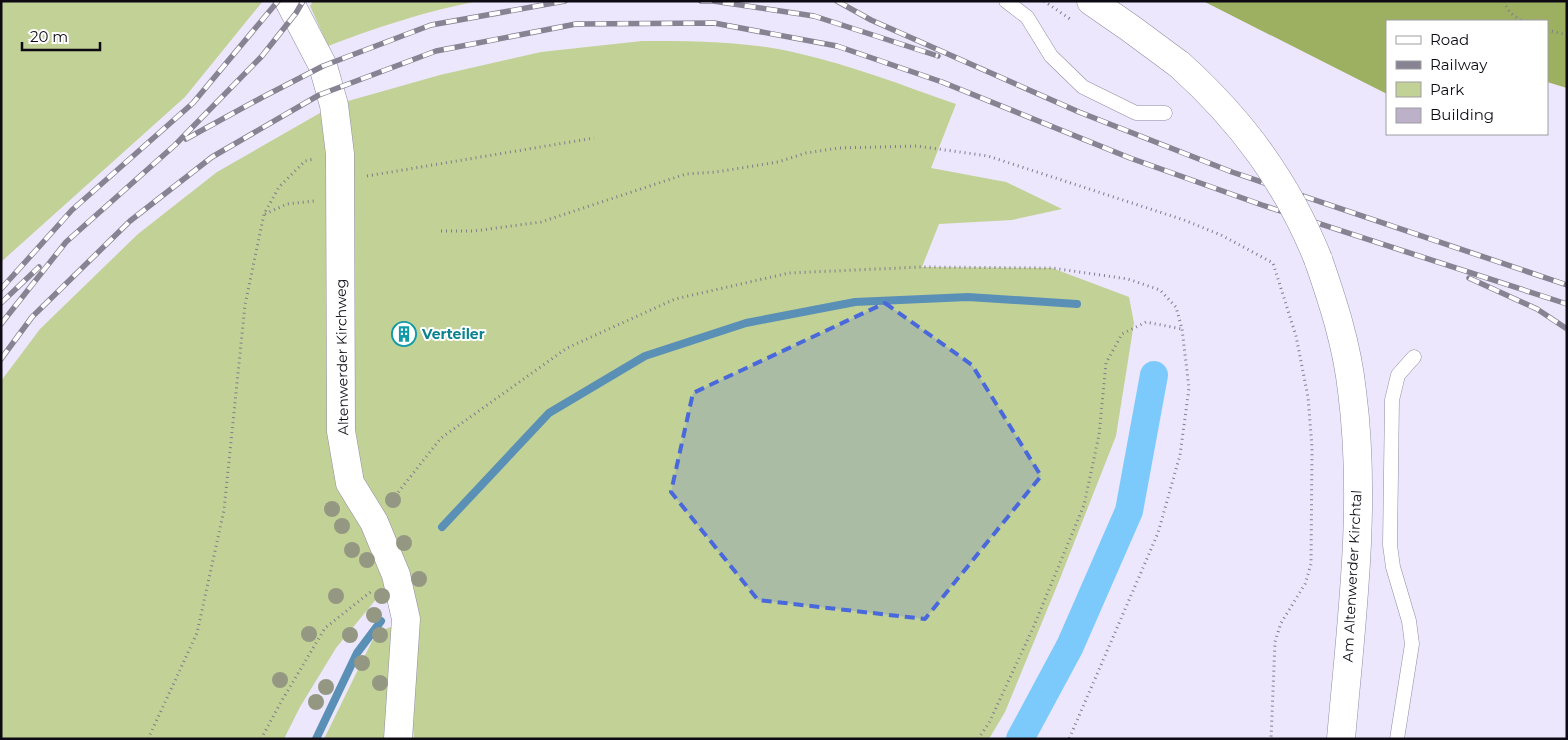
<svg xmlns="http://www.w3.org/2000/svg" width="1568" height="740" viewBox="0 0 1568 740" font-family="Montserrat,sans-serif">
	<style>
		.green { fill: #c2d196 }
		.forest { fill: #9daf61 }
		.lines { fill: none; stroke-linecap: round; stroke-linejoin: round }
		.stream { stroke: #5b90b6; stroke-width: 8 }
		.canal { stroke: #7ccafc; stroke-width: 28 }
		.building { fill: #bdb1c9; stroke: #7a6f85 }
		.service-casing { stroke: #918ca4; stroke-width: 15 }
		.minor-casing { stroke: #918ca4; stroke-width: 29 }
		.path { stroke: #807c8b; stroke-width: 3; stroke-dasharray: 1 4; stroke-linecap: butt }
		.service { stroke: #fff; stroke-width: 14 }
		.minor { stroke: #fff; stroke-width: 28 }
		.rail-casing { stroke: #878392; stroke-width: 5.5 }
		.rail { stroke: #fff; stroke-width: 4; stroke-dasharray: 11; stroke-linecap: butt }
		.minor-bridge-casing { stroke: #918ca4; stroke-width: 29; stroke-linecap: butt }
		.minor-bridge { stroke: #fff; stroke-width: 28 }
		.tree { fill: #949883 }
		.marked { fill: #4968dc; fill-opacity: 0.2; stroke: #4968dc; stroke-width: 4; stroke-dasharray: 10 6; stroke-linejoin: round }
		.labels { text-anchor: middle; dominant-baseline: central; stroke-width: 4; stroke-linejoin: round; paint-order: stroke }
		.culture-label { font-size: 14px; font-weight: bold; fill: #0d838f; stroke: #fff; text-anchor: start }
		.street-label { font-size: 14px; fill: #0d0a13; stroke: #fff }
	</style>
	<rect width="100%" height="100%" fill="#ece7fc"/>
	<path class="green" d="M1 1H263L185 97 1 262Z
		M313 1H479C426 11 378 27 328 46L310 6Z
		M642 41C694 41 746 41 797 53 851 65 904 86 956 104L931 168 1006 182 1062 209 1012 220 939 224 922 267 1052 268 1129 297 1134 323 1116 436 1059 581 1005 712 989 739H414L396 575 336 648 300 707 284 739H1V381L40 329 138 234 217 172 334 105 440 75 541 52Z
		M393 626 388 739H324L376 633Z"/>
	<path class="forest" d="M1203 1H1567V88L1547 82V21H1387V94Z"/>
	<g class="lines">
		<path class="stream" d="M442 527 549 413 645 356 746 323 855 302 968 297 1077 304
			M316 739 357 653 381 621"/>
		<path class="canal" d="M1020 739 1070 646 1129 511 1154 375"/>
	</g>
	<path class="building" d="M413 327 414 341H395L394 328Z"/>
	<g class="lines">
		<defs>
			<path id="service" d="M1006 1 1027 17 1051 56 1083 87 1136 113H1165
				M1397 739 1412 644 1409 621 1393 567 1390 545 1392 400 1398 375 1414 357"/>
			<path id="minor" d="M289 1 323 66 334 105 340 154 341 431 350 483 374 522 396 575 406 619 398 739
				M1091 1 1130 28 1180 65
				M1318 259C1333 302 1347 345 1352 391 1367 506 1351 624 1341 739"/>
		</defs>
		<use href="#service" class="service-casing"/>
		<use href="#minor" class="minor-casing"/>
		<path class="path" d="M1044 1 1070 19
			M1505 1C1506 11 1514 16 1522 21
			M1547 30 1567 35
			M367 176 594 138
			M265 214 287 204 314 201
			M441 231H474L541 222 686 174 716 172 778 162 806 153 839 148 917 146 988 156 1184 220 1221 235 1273 263 1296 336 1308 397 1312 447 1311 564 1305 584 1281 623 1275 642 1271 739
			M392 500 441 438 567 348 675 299 789 273 921 267 1052 268 1128 279 1160 290 1176 307 1182 329 1189 388 1180 455 1158 533 1069 739
			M148 739 197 633 224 510 245 305 264 214 279 187 305 161 314 159
			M261 739 281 702 325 628 373 590
			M978 739 989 723 1033 628 1084 505 1099 435 1106 363 1122 334 1146 322 1182 329"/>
		<use href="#service" class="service"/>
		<use href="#minor" class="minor"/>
		<defs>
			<path id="rail" d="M701 1H713L814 16 938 56
				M837 1 871 20 1079 112 1232 172 1567 285
				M186 139 261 98 323 66 431 25 565 1
				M1469 278 1537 309 1567 329
				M1 289 72 210 193 103 278 1
				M1 303 39 267
				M1 324 66 242 175 145 262 56 296 13 303 1
				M1 359 32 317 130 221 212 157 319 95 436 51 576 24 714 23 837 46 942 82 1130 158 1262 205 1567 304"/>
		</defs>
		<use href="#rail" class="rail-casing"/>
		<use href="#rail" class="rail"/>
		<defs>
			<path id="minor-bridge" d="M1180 65C1242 121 1287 182 1318 259"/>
		</defs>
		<use href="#minor-bridge" class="minor-bridge-casing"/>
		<use href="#minor-bridge" class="minor-bridge"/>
	</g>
	<g class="tree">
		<circle cx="393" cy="500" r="8"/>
		<circle cx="332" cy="509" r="8"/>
		<circle cx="342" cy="526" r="8"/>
		<circle cx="404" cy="543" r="8"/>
		<circle cx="352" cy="550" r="8"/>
		<circle cx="367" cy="560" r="8"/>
		<circle cx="419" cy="579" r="8"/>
		<circle cx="336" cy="596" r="8"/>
		<circle cx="382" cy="596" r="8"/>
		<circle cx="374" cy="615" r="8"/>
		<circle cx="309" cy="634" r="8"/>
		<circle cx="350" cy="635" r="8"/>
		<circle cx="380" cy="635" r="8"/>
		<circle cx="362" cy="663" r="8"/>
		<circle cx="280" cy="680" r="8"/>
		<circle cx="380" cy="683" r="8"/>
		<circle cx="326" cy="687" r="8"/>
		<circle cx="316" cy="702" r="8"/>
	</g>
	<path class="marked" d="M885 303 972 365 1041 476 925 619 758 600 671 492 693 393Z"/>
	<defs>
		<symbol id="building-ring" viewBox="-11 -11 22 22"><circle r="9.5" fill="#fff" stroke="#0f9aa8" stroke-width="1.5"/><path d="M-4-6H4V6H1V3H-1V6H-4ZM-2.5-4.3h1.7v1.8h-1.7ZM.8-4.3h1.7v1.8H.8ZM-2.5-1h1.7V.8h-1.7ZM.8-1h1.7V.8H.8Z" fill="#0f9aa8"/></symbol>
	</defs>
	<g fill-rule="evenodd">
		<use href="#building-ring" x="390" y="320" width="28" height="28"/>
	</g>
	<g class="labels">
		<g class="culture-label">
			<text x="422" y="334">Verteiler</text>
		</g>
		<g class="street-label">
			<text transform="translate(342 357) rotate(-91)">Altenwerder Kirchweg</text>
			<text transform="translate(1352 576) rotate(-87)">Am Altenwerder Kirchtal</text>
		</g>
	</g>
	<rect width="1568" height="740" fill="none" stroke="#0d0a13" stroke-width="5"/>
	<rect x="1386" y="20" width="162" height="115" fill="#ffffff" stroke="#9e9da1"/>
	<rect x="1396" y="36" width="25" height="8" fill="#ffffff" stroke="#9e9da1"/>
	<text x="1430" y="45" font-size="15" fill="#0d0a13">Road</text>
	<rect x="1396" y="61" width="25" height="8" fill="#878392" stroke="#9e9da1"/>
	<text x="1430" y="70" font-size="15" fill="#0d0a13">Railway</text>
	<rect x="1396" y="82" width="25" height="15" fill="#c2d196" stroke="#9e9da1"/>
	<text x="1430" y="95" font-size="15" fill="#0d0a13">Park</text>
	<rect x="1396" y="108" width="25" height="15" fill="#bdb1c9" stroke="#9e9da1"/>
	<text x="1430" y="120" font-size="15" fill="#0d0a13">Building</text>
	<path d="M22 42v8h78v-8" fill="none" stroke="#0d0a13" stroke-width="2.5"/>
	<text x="30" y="42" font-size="15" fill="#0d0a13" stroke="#ffffff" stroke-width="4" paint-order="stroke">20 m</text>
</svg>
